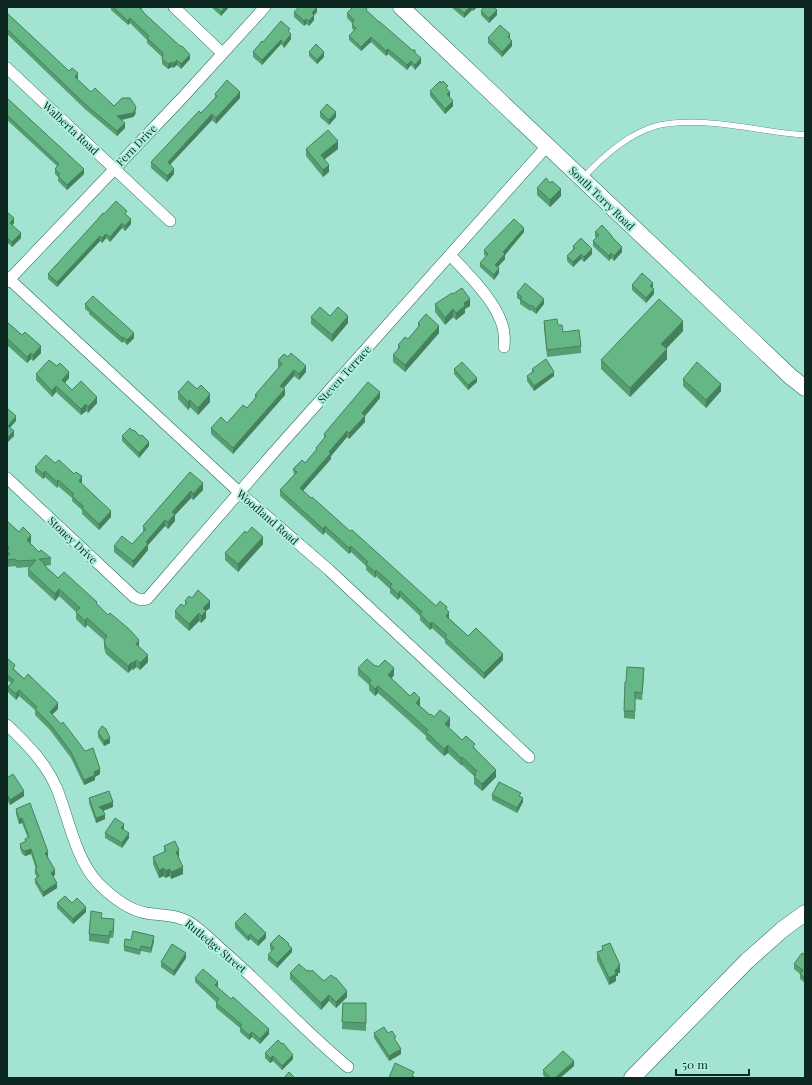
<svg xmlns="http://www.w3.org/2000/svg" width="812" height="1085" viewBox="0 0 812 1085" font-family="'Playfair Display',serif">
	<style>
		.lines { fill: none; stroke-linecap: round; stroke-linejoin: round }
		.lane-casing { stroke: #2a695b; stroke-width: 6 }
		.street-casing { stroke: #2a695b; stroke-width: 12 }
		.secondary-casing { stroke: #2a695b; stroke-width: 17 }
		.lane { stroke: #fff; stroke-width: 5.5 }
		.street { stroke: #fff; stroke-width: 11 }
		.secondary { stroke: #fff; stroke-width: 16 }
		.wall { fill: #579d72 }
		.shaded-wall { fill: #47805d }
		.building { fill: #65b785; stroke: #47805d }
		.labels { text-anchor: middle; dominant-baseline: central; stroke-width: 4; stroke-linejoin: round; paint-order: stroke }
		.street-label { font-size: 11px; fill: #0d2721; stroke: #b0f0de }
	</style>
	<rect width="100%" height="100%" fill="#a3e3d1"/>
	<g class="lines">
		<defs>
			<path id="lane" d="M582 179C602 157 628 134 656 126 662 124 669 124 674 123 717 119 762 132 805 135"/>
			<path id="street" d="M174 7 222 53
				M7 68 170 221
				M450 255C468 274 502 307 504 334 505 338 504 343 504 347
				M7 277 240 493 329 570 529 757
				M7 282 183 97 265 7
				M7 478 134 597 141 600 147 599 275 451 548 145
				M7 725C27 744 46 763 57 789 69 819 75 858 98 883 110 895 128 910 146 913 162 916 178 914 192 924 202 931 211 940 220 948 264 986 303 1030 348 1067"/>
			<path id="secondary" d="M401 7C531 130 660 254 791 377L805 388
				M632 1078 747 961 783 929 805 913"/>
		</defs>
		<use href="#lane" class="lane-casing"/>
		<use href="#street" class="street-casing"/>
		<use href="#secondary" class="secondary-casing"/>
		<use href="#lane" class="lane"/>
		<use href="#street" class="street"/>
		<use href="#secondary" class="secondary"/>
	</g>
	<path class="wall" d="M111 7H142V10L145 14 190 59 181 69 177 65 173 68 172 67 168 69 162 64V57L147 43V40L130 23 128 25 111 10Z
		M211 7H229L221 16Z
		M451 7H477L473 11 472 10 464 18Z
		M367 11 379 22 415 53 421 63 415 70 411 65 407 70 388 54 386 56 371 42 361 51 349 40V36L354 31 352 28V23L347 18V13Z
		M481 11 497 15 489 23 481 15Z
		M294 12H317L314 15V20L309 26 306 24 304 26 294 17Z
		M7 13 69 71 78 78 77 79 91 92 114 106 136 112 135 115 133 117 122 120 125 128 117 136 86 110 7 34Z
		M290 33 291 39 284 48 281 44 262 65 253 57V52L263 42Z
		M488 38 510 39 512 46 502 57 488 43Z
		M309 52 324 57 317 64 309 56Z
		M448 90 449 97 453 106 445 114 430 96V91Z
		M215 94 240 98 216 124 212 120 170 164 174 174 167 182 151 168V162L201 113 215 98Z
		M7 98 84 174 67 190 58 181V177L55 174V169L57 166 7 120Z
		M320 112 336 117 329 125 320 117Z
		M306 149H338L325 159 329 172 323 177 306 156Z
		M550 183 561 196 550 207 537 195V188Z
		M7 212 14 223 12 225 21 238 12 247 7 242Z
		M104 214 127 215 131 224 125 231 122 228 110 242 106 238 102 243 100 241 57 287 48 279V274Z
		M524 232 505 255V259L498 267 499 273 494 280 480 267V263L486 256 484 255V250Z
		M595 232 612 237 622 252 614 261 611 258 609 261 593 246V241L597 238 595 237Z
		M573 246 592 254 584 262 581 259 573 267 567 261V256L573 249Z
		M632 285 653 288 654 294 646 303 632 290Z
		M517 293 544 304 536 314 531 310 530 311 520 304V300L517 298Z
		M453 294 470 306 465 309V313L456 320 453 317 445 325 435 312V304Z
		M85 304 134 338 127 345 123 341 122 343 89 314V312L85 309Z
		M330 316 348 323 332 342 311 324V317Z
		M544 321 558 325 563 332 581 346V353L547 357 544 328Z
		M7 322 41 353 33 361 31 359 27 363 8 346 7 347Z
		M418 323 439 333 405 372 393 362V355L398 350V345L408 339 418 327Z
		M683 331 666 349 667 359 630 397 601 369V360Z
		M278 360 306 372 299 380 294 376 284 388 285 395 233 454 211 434V428L227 423 247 408 255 399V395L279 367H278Z
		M454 369 477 382 468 390 454 374Z
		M532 369 554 376 534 391 527 381V376L532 372Z
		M36 374 69 378 65 383 72 390 97 403 88 413 86 411 81 415 56 392 52 397 36 380Z
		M683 379 721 391 706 408 683 386Z
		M178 392 210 402 198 415 190 407 188 410 178 399Z
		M380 398 365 416V422L349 439 347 437 331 456V459L303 491 436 606 447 610 449 618 468 636 503 660 484 679 445 643V640L432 628 430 630 420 620V616L400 597 398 600 390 593V589L376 576 375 578 366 570V566L351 552 349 554 325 532 323 535 280 496V490L294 475 293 469 305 463 316 451V448L324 439V434Z
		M122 436 149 446 139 458 122 441Z
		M55 463 82 482 81 483 111 517 99 530 82 514V510L72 501V498L58 486 57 488 45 477 43 479 35 472V467Z
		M190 472 203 490 193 500 191 498 175 515V521L168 529 165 526 148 545V550L133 568 114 552V546L132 544 143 532V526Z
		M7 521 19 532 31 542 30 543 39 552 51 558V565L45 566 58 578 97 604 139 647 148 662 140 670 136 667 133 670 132 669 128 673 106 654 104 648V640L87 625 85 628 76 619V612L59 596 55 601 28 576V569L29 567 17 568 15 566 7 567Z
		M247 533 263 544 238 572 225 560V553Z
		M192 598 210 608 206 611V618L201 623 199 621 189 631 175 618V611L184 606 185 605V601Z
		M7 658 15 670 58 709 52 714 100 774 95 777V780L84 785 71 758 50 730 35 715V710L19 696 16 700 8 692V687L11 683 7 680Z
		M375 666 378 667 394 675 391 679 420 705V706L430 715 450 726 448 728 462 740 475 748 496 777 482 791 474 784V776L462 765H461L448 753 444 756 426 739V736L378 693 375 696 369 690V685L358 675V668Z
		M644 676 642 700 635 699V719L624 718V711L626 682Z
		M98 732 110 743 104 746 98 737Z
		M7 778 24 796 10 805 7 800Z
		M492 795 523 802 517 813 492 800Z
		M89 798 113 807 103 811 105 819 96 823 89 803Z
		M16 809 48 857 55 875 53 876 57 888 43 897 35 883V879L37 877 35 874V869H36L31 854 25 856 22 854 20 848V844L25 842V839L28 838 22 823 19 824 16 814Z
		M123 829 129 838 122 848 105 838V833L124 829Z
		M164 846 179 858 183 874 171 879 170 876 165 878 164 876 159 878 153 864V857L164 852Z
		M57 903H72L86 912 73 924 57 908Z
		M102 918 114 926 113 938H110L109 944 89 941V934Z
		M235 923 266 938 258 946 250 939 248 941 235 928Z
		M154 941 151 953 141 951 140 955 124 951V946Z
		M270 944 289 945 292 952 277 968 268 960V955L272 951 270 949Z
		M602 946 620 973H618V976H616V981L609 985 597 960V952L602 950Z
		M805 955V983L800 979V974L794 969V964Z
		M186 958 174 976 161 967V962Z
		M307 971 310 972 347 997 336 1008 329 1001 321 1010 290 979V973Z
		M195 978 218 986 217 987 269 1034 260 1044 252 1037 249 1040 240 1032V1028L216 1008V1002L195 982Z
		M343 1003H366V1031L342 1029Z
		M374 1033H388L401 1054 389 1061 374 1038Z
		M265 1053 293 1059 282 1070 273 1061 270 1063 265 1058Z
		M574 1066 560 1078H546L543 1075V1070Z"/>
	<path class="shaded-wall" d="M225 7H229L221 16V12Z
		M317 7V12L312 18V13Z
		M470 7H472V10L464 18V13Z
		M473 7H477L473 11Z
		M497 10V15L489 23V18Z
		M314 15V20L309 26V21Z
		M130 18V23L128 25V21Z
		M306 19V24L304 26V21Z
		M291 34V39L284 48V43Z
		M510 34V39L508 42V37Z
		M371 37V42L361 51V47Z
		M281 40V44L262 65V60Z
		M512 41V46L502 57V52Z
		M388 49V54L386 56V51Z
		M324 52V57L317 64V60Z
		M190 55V59L181 69V64Z
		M421 58V63L415 70V65Z
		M177 60V65L173 68V64Z
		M411 61V65L407 70V65Z
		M172 62V67L168 69V64Z
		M78 73V78L75 82V77Z
		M240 92V98L216 124V118Z
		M450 92V97L447 99V94Z
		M453 101V106L445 114V109Z
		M136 107 135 115 133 117 117 121V116Z
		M336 112V117L329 125V120Z
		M212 114V120L168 167V162Z
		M125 123V128L117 136V131Z
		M338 141V149L321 162V155Z
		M329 165V172L323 177V170Z
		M84 169V174L67 190V185Z
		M174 169V174L167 182V176Z
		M561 189V196L550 207V200Z
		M14 218V223L10 228V223Z
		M131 219V224L125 231V226Z
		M122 223V228L110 242V237Z
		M524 228V232L505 255V259L495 270V265L503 252Z
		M21 233V238L12 247V242Z
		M106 234V238L102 243V238Z
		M100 236V241L57 287V282Z
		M622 247V252L614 261V256Z
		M592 249V254L584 262V257Z
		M611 253V258L609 261V256Z
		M581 254V259L573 267V262Z
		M499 268V273L494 280V275Z
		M653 283V288L650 291V286Z
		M654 289V294L646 303V298Z
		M470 299V306L465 309V313L456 320V313L464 303Z
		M544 299V304L536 314V309Z
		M453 309V317L445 325V318Z
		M348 316V323L332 342V335Z
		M683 321V331L661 354V344Z
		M439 326V333L405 372V365Z
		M134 333V338L127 345V340Z
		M123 337V341L122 343V338Z
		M8 339V346L7 347V341Z
		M41 346V353L33 361V355Z
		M667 349V359L630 397V388Z
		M31 353V359L27 363V357Z
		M306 366V372L299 380V374Z
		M294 370V376L280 392V386Z
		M69 372V378L62 386V380Z
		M554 372V376L534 391V386Z
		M477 378V382L468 390V385Z
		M721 384V391L706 408V400Z
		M56 386V392L52 397V391Z
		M285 389V395L233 454V448Z
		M380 392V398L365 416V422L349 439V433L362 413Z
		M210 394V402L198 415V408Z
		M97 397V403L88 413V407Z
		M190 400V407L188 410V402Z
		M86 404V411L81 415V409Z
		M16 416V421L8 430V426Z
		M14 431V436L7 443V438Z
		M347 431V437L331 456V459L300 494V488L329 452Z
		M149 442V446L139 458V453Z
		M45 471V477L43 479V474Z
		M82 476V482L79 487V481Z
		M58 480V486L57 488V482Z
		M203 483V490L193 500V494Z
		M191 491V498L175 515V521L168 529V522L172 512Z
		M111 511V517L99 530V524Z
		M165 520V526L148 545V550L133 568V561L146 542Z
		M325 526V532L323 535V529Z
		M31 535V542L27 547V540Z
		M263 537V544L238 572V564Z
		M351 546V552L349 554V548Z
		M376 570V576L375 578V572Z
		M59 589V596L55 601V594Z
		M400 591V597L398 600V594Z
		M210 601V608L206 611V618L201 623V616L203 608Z
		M449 612V618L446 622V616Z
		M199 613V621L189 631V624Z
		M87 618V625L85 628V621Z
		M432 622V628L430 630V624Z
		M139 640V647L136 644Z
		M503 654V660L484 679V673Z
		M148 655V662L140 670V663Z
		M136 660V667L133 670V663Z
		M132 662V669L128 673V666Z
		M394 668V675L388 683V675Z
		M378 686V693L375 696V689Z
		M19 690V696L16 700V694Z
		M420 698V705L416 710V703Z
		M58 703V709L50 717V712Z
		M450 718V726L445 731V724Z
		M110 738V743L104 746V741Z
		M448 745V753L444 756V749Z
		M462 757V765H461V758Z
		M100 769V774L95 777V780L84 785V780L94 772Z
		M496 770V777L482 791V784Z
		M24 791V796L10 805V800Z
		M523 798V802L517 813V808Z
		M113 802V807L99 812V807Z
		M105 815V819L96 823V818Z
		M22 818V823L19 824V819Z
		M124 824V829L121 833V828Z
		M129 833V838L122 848V843Z
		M31 849V854L25 856V851Z
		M179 850V858L176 859V852Z
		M48 852V857L45 858V853Z
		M183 867V874L171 879V872Z
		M164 868V876L159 878V870Z
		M170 869V876L165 878V871Z
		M55 870V875L51 877V873Z
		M57 883V888L43 897V892Z
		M86 907V912L73 924V919Z
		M114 919V926L113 938V931Z
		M266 933V938L258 946V941Z
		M250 934V939L248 941V937Z
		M154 936V941L151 953V948Z
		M292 948V952L277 968V963Z
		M186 953V958L174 976V971Z
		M620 965V973H618V976H616V981L609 985V978L618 966Z
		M218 982V986L215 990V985Z
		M347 991V997L336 1008V1002Z
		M329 995V1001L321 1010V1003Z
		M269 1029V1034L260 1044V1039Z
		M252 1032V1037L249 1040V1035Z
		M401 1049V1054L389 1061V1056Z
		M293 1055V1059L282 1070V1066Z
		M273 1056V1061L270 1063V1058Z
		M574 1061V1066L560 1078H555Z"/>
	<path class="building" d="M113 7H141L140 8 145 14 180 46H182L184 48 190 55 181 64 177 60 173 64 172 62 168 64 162 59 163 53 147 38 149 36 130 18 128 21Z
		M216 7H225L221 12Z
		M299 7H317L312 13 314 15 309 21 306 19 304 21 294 12Z
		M353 7H366L367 8 366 10 379 22H380L412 50H415V53L421 58 415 65 411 61 407 65 388 49 386 51 371 37 361 47 349 36 356 28 352 24 354 20 347 13Z
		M457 7H470L464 13Z
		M484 7H494L497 10 489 18 481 11Z
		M7 13 69 71 72 68 78 73 75 77 91 92 95 88 114 106 122 98H130L136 107 135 110 133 113 117 116 125 123 117 131 86 105 7 29Z
		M281 21 290 29 288 31 291 34 284 43 281 40 262 60 253 52 262 41 263 42Z
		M500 25 510 34 508 37 512 41 502 52 488 38Z
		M316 44 324 52 317 60 309 52Z
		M227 80 240 92 216 118 212 114 168 162 174 169 167 176 151 162 199 111 201 113 217 96 215 94Z
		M440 81 441 83 443 81 448 86 446 88 450 92 447 94 453 101 445 109 430 91Z
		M7 98 84 169 67 185 58 176 60 174 55 169 59 164 7 115Z
		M327 104 336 112 329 120 320 112Z
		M328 130 338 141 321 155 329 165 323 170 306 149Z
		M546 178 550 183 552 181 561 189 550 200 537 188Z
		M116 201 127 211 125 214 131 219 125 226 122 223 110 237 106 234 102 238 100 236 57 282 48 274 97 220 103 213 104 214Z
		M7 212 14 218 10 223 21 233 12 242 7 238Z
		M514 219 524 228 503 252 505 254 495 265 499 268 494 275 480 263 488 254 484 250Z
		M602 225 612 236V237L622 247 614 256 611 253 609 256 593 241 599 235 595 232Z
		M581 238 592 249 584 257 581 254 573 262 567 256 575 248 573 246Z
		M642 273 653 283 650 286 654 289 646 298 632 285Z
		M525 283 544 299 536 309 531 305 530 306 520 299 522 297 517 293Z
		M462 288 470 299 464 303 465 306 456 313 453 309 445 318 435 304 452 293 453 294Z
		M93 296 134 333 127 340 123 337 122 338 89 309V308L85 304Z
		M659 299 683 321 661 344 667 349 630 388 601 360Z
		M320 307 330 316 338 307 348 316 332 335 311 317Z
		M426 314 439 326 405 365 393 355 400 347 398 345 405 337 408 339 420 325 418 323Z
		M557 319 558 325H562L563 332 579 330 581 346 547 350 544 321Z
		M7 322 22 335 25 332 41 346 33 355 31 353 27 357 8 339 7 341Z
		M291 353 306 366 299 374 294 370 280 386 285 389 233 448 211 428 221 417 227 423 243 405 247 408 257 396 255 395 282 364 278 360 284 354 288 357Z
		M546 359 554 372 534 386 527 376 534 371 532 369Z
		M49 360 57 366 60 363 69 372 62 380 72 390 81 381 97 397 88 407 86 404 81 409 56 386 52 391 36 374Z
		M462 362 477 378 468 385 454 369Z
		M697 362 721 384 706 400 683 379Z
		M188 381 197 389 201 385 210 394 198 408 190 400 188 402 178 392Z
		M368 382 380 392 362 413 365 416 349 433 347 431 329 452 331 453 300 488 311 498 312 497 350 531 352 530 436 606 440 601 447 607 446 609 449 612 446 616 468 636 476 628 503 654 484 673 445 637 447 635 432 622 430 624 420 614 422 612 400 591 398 594 390 587 392 584 376 570 375 572 366 564 368 562 351 546 349 548 325 526 323 529 280 490 297 472 293 469 302 460 305 463 317 449 316 448 326 436 324 434Z
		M7 408 16 416 8 426 14 431 7 438Z
		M130 428 133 431 134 430 140 436 142 435 149 442 139 453 122 436Z
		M46 455 55 463 59 460 72 472 74 474 76 472 82 476 79 481 111 511 99 524 82 508 83 506 72 496 74 494 58 480 57 482 45 471 43 474 35 467Z
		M190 472 203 483 193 494 191 491 172 512 175 514 168 522 165 520 146 542 148 544 133 561 114 546 122 536 132 544 146 529 143 526Z
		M7 521 19 532 23 527 31 535 27 540 39 552 41 550 51 558 39 559 45 564 44 565 58 578 64 572 97 602 96 603 108 615 110 613 129 629 139 640 136 644 148 655 140 663 136 660 133 663 132 662 128 666 106 647 104 641 107 636 87 618 85 621 76 612 80 608 59 589 55 594 28 569 36 560 17 561 15 559 7 560V556L10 554 7 551 9 548 7 545Z
		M252 527 263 537 238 564 225 553 245 531 247 533Z
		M198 590 210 601 203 608 206 611 201 616 199 613 189 624 175 611 181 604 184 606 187 603 185 601 189 596 192 598Z
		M7 658 15 665 13 669 24 679 28 674 58 703 50 712 61 724 63 722 85 751 93 748 100 769 94 772 95 775 84 780 71 752 50 724 35 709 37 707 19 690 16 694 8 687 14 680 7 675Z
		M367 659 375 666 376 665 378 667 385 660 394 668 388 675 410 696 414 692 420 698 416 703 430 715 431 714 434 717 440 710 450 718 445 724 462 740 466 736 475 744 473 747 496 770 482 784 474 777 476 775 474 774 477 771 462 757 461 758 448 745 444 749 426 732 428 730 378 686 375 689 369 683 371 680 358 668Z
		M627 667 644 668 642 693 635 692V711H624L625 682H626Z
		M102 726 106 729 110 738 104 741 98 732Z
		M13 774 24 791 10 800 7 795V778Z
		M499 782 521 793 519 796 523 798 517 808 492 795Z
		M109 791 113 802 99 807 103 810 105 815 96 818 89 798Z
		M30 803 48 852 45 853 55 870 51 873 57 883 43 892 35 879 39 876 35 869 37 868 31 849 25 851 22 850 20 844 26 841 25 839 29 837 22 818 19 819 16 809Z
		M115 818 124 824 121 828 129 833 122 843 105 833Z
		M175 841 179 850 176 852 183 867 171 872 170 869 165 871 164 868 159 870 153 857 166 851 164 846Z
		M65 896 72 903 77 898 86 907 73 919 57 903Z
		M91 911 102 913 101 918 114 919 113 931H110L109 936 89 934Z
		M245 913 266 933 258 941 250 934 248 937 235 923Z
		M133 931 154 936 151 948 141 946 140 950 124 946 125 939 131 940Z
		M279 935 282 938V937L289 944 288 945 292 948 277 963 268 955 274 948 270 944Z
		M610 943 620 965 618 966V968L615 970 616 974 609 978 597 952 603 950 602 946Z
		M172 944 186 953 174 971 161 962Z
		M802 953 805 955V978L800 974 803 970 794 964Z
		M299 964 307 971 309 970 310 972 312 970 324 981 331 975 335 978H336L347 991 336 1002 329 995 321 1003 290 973Z
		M203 969 218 982 215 985 231 999 233 997 269 1029 260 1039 252 1032 249 1035 240 1027 242 1025 216 1003 219 999 195 978Z
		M343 1003H366V1023L342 1022Z
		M384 1027 388 1033 392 1031 396 1037 394 1038 401 1049 389 1056 374 1033Z
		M278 1040 282 1044 283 1043 293 1055 282 1066 273 1056 270 1058 265 1053Z
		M563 1051 574 1061 555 1078H551L543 1070Z
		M395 1063 414 1072 412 1076 416 1078H389Z
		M289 1072 295 1078H284Z"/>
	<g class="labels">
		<g class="street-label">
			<text transform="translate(71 128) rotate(43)">Walberta Road</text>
			<text transform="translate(136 145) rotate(-46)">Fern Drive</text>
			<text transform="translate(602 198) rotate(44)">South Terry Road</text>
			<text transform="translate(344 374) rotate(-48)">Steven Terrace</text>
			<text transform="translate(268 517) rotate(41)">Woodland Road</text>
			<text transform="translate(73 540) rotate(43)">Stoney Drive</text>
			<text transform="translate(216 946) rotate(40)">Rutledge Street</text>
		</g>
	</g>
	<rect width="812" height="1085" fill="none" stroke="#0d2721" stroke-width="16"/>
	<path d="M676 1069v6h73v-6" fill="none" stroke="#0d2721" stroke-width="2"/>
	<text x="682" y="1069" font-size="12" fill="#0d2721" stroke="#b0f0de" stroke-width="3" paint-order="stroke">50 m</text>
</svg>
